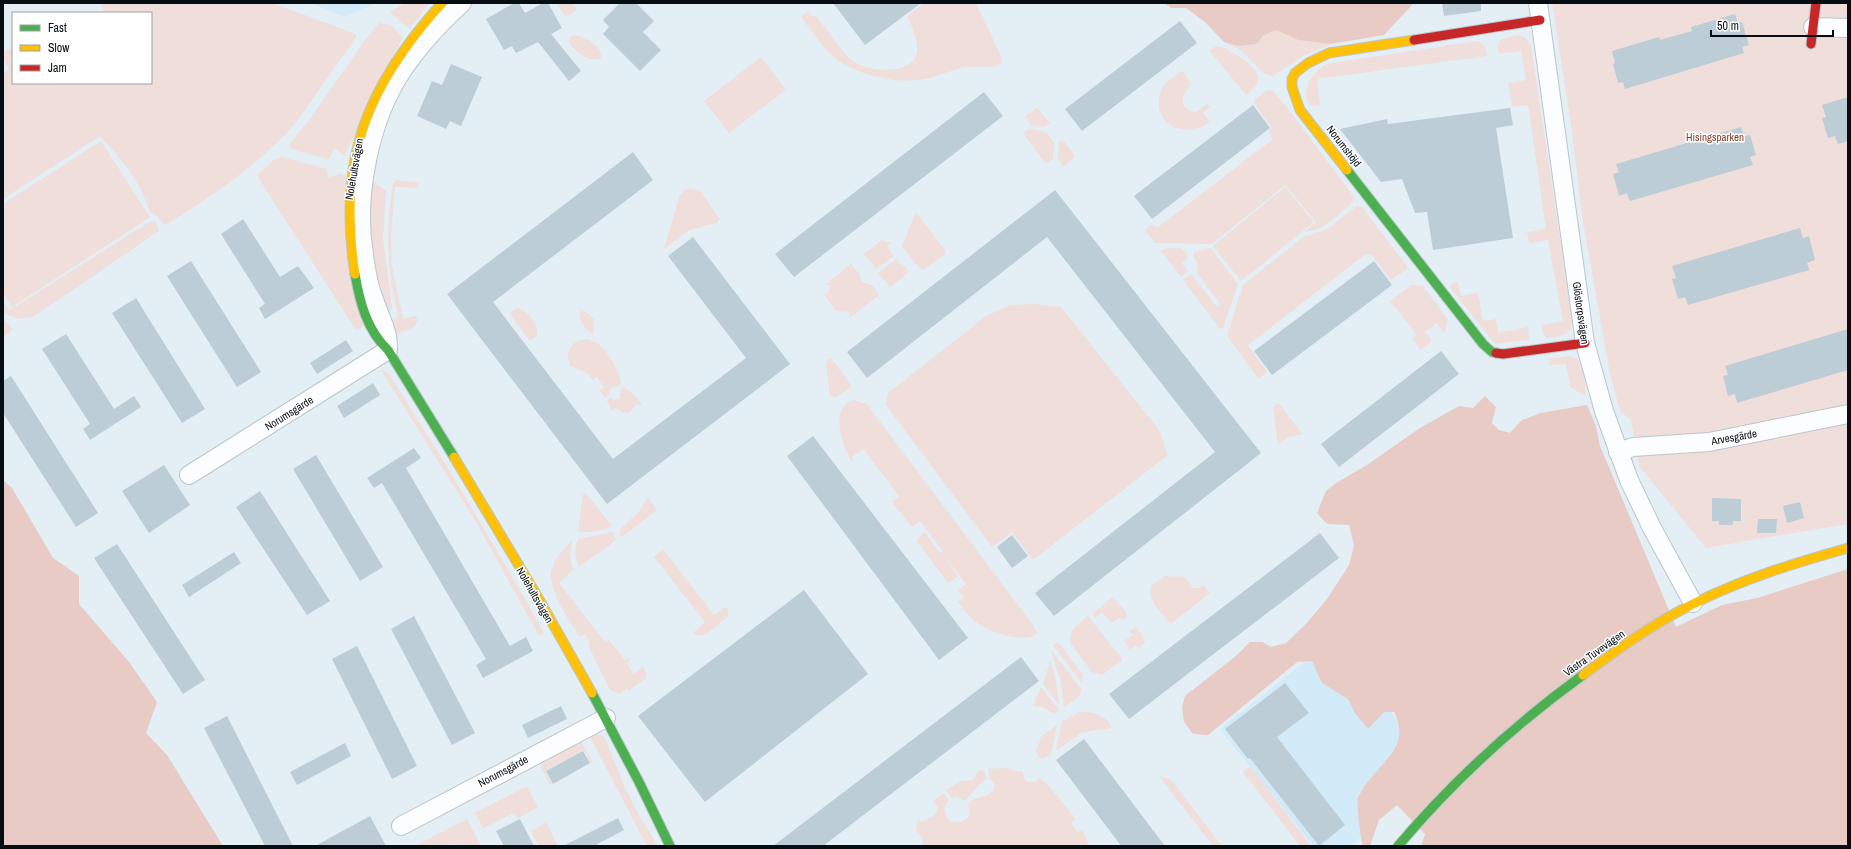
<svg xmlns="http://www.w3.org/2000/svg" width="1851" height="849" viewBox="0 0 1851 849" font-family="'Archivo Narrow',sans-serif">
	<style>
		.built { fill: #d3ebf8 }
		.green { fill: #efdeda }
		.forest { fill: #e7cbc4 }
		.building { fill: #bccdd6 }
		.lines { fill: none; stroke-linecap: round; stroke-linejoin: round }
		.street-casing { stroke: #bbc5cb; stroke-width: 20 }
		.fast-casing { stroke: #bbc5cb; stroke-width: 11 }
		.slow-casing { stroke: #bbc5cb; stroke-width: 11 }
		.jam-casing { stroke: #bbc5cb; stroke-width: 11 }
		.street { stroke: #fbfdfe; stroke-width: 18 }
		.fast { stroke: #4caf50; stroke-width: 9 }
		.slow { stroke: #ffc107; stroke-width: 9 }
		.jam { stroke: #c62828; stroke-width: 9 }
		.labels { text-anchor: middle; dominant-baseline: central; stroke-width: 3; stroke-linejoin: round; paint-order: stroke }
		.park-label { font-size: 11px; fill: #853d25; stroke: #fff }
		.street-label { font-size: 11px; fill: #060e13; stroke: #fff }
	</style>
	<rect width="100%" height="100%" fill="#e3eff5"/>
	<path class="built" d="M310 3H376L346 17Z
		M1336 637 1413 742 1364 835 1350 846H1313L1220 729Z"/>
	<path class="green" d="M99 3H272L356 34V37L295 124C258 165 212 197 165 225L154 213H150C142 183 121 159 100 136L3 199V73L9 69 3 59V53L13 47V83H151V13H105Z
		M405 3H429L410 29 390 12Z
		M557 3H573L577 10 565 17Z
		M924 3H976L999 52 1002 58 1001 64C994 69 974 65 965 67 949 71 934 78 918 80 894 83 855 74 836 59 822 48 812 31 801 17L808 11 811 16H816C827 29 842 54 856 63 873 73 921 76 917 45 916 35 911 25 907 16Z
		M1552 3H1848V524L1706 548 1639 466 1631 420 1620 411 1610 374 1582 216 1572 131Z
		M379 23 390 25 403 37 344 156 334 148 330 158 326 159 291 149 289 145 291 142 310 119 365 40Z
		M1276 30 1298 40 1331 44 1303 56 1273 76 1265 74 1241 50 1224 42 1238 46 1256 44 1264 35Z
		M574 35C584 37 603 46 601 58 589 64 574 51 569 41L570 37Z
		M1519 35 1526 38 1531 46 1572 320C1573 335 1560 337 1547 338L1543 334 1541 325 1563 321 1548 240 1529 243 1527 232 1546 229 1528 105 1512 106 1508 83 1526 80 1521 51 1499 54 1498 44 1501 39Z
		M1478 41 1485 46 1487 56 1317 79 1320 106 1310 105C1299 90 1313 72 1326 64Z
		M1217 46C1229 48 1257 65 1258 78 1258 86 1251 90 1246 95L1209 50Z
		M761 57 786 90 729 133 704 101Z
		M1182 71 1192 84C1181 94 1177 109 1196 112L1207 104 1210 107 1203 113 1210 122C1191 137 1157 130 1159 101 1159 96 1160 91 1163 87 1168 80 1176 76 1182 71Z
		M1267 90 1273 91 1285 105 1354 197 1353 202C1341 212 1322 233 1305 231L1316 222 1285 185 1212 244 1155 243 1145 230 1152 224 1157 228 1273 139 1268 131 1272 128 1255 104 1254 101Z
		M1037 108 1050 123 1045 127 1032 126 1025 117Z
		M1029 129 1046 132 1054 142 1053 159 1046 164 1025 136 1024 133Z
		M1063 140 1073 153 1074 158 1063 167 1058 159 1059 141Z
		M101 141 150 217 12 307 3 294V204Z
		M282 157 327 169 328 178 340 174 346 176 365 326 356 330 259 179 258 174 275 159Z
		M368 177 386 191 383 239 392 308 388 315 371 271Z
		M396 180 419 183 418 188 395 187 391 239 392 266 403 319 416 316 418 320 414 327 398 334H396L391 322 398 315C387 268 385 231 393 183Z
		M1285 187 1314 222 1241 281 1213 246Z
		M690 188 700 191 720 219 716 223 689 230 664 249 679 197 684 190Z
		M1357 206 1362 207 1407 266V269L1391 280 1371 254H1366L1248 345 1267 372 1259 378 1257 377 1227 336 1243 285 1303 237 1326 230Z
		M916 212 945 250V254L923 270 919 268 902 246Z
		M151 221 156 222 159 231 33 317 18 319 3 313V302L10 310Z
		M882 240 891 243 887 246 894 256 876 269 864 254Z
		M1167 248H1181L1188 255 1187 259 1182 263 1188 271 1181 277 1161 251Z
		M1210 248 1238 284 1223 328 1220 329 1183 280 1191 274 1217 307 1221 305 1197 273 1198 264 1193 256 1194 252Z
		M896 259 903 267 905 266 909 272 890 287 878 273Z
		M851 264 860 275 862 282 872 285 879 295 852 316 849 317 850 312 836 311 824 294H828L830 285H825Z
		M1456 281 1458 283 1461 296 1478 293 1483 321 1496 319 1498 333 1528 327 1529 340 1495 344 1449 286Z
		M1411 285 1423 286 1448 320 1446 330 1443 332 1437 323 1425 332 1431 339 1430 343 1421 350 1412 339 1417 335 1390 301Z
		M1035 304 1061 307 1159 430 1168 455 1033 560 1012 532 992 547 886 405 888 393 986 316 1010 305Z
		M517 308C527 309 540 326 537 336L530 341 509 313Z
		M580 310 589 314 594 318 593 334C584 330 578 319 580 310Z
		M3 319 13 329 3 338Z
		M588 339C592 341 596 342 600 345 607 351 624 377 620 385L611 388 609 391V395L605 398 599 390 604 387 597 377 593 380 587 373 571 366C563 351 572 340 588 339Z
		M1569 356 1578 359 1584 377 1586 393 1585 396 1570 387 1566 364 1550 365 1549 364V359Z
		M829 358H831L851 385 850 388 835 398 830 395 826 364Z
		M381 370 384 371 389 374C443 459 495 545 544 633L539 636 476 522Z
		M624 387 638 398 642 406 637 404 629 413 623 412 615 408 612 411 607 401 610 397 615 400 620 398 621 389Z
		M855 400 862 403H866L1033 625 1037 633C1028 645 990 632 980 625 971 619 964 610 958 602L964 598 958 590 966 584 949 562 962 551 948 562 958 576 948 583 916 540 925 532 940 553 943 551 920 521 912 527 892 502 899 496 863 449 852 457 854 460 852 461C841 447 829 405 855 400Z
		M1278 404 1281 406 1302 434 1287 438 1279 444H1278L1273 408 1274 406Z
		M585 492 610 523 612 526C604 531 587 534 578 531L583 494Z
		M648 498 657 510 622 537 619 535C621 524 635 518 641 509 643 505 644 501 648 498Z
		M613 532 616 539 609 546 579 567C575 559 574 547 578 539Z
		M572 541 570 556 573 570 559 583 605 642 609 640 625 660 629 657 631 659 626 663 634 674 643 667 646 673V678L629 691 627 689 619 694 610 690 588 645 590 642 585 634 580 637C570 622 551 594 551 575 551 563 563 548 572 541Z
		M663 549 714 615 726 607C728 610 729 614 727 617 718 624 704 642 693 633L705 622 654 557Z
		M1165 576C1172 578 1182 574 1187 579 1189 582 1190 585 1192 588H1198L1203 585 1210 593 1171 624C1162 614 1147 601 1151 586Z
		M1113 597 1125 611 1127 617 1122 620 1120 618 1111 623 1102 612 1095 618 1092 614Z
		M1088 616 1123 660 1102 675 1092 672 1071 644C1067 630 1078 625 1088 616Z
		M1136 627 1143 636 1145 642 1139 648 1136 645 1130 650 1124 641 1133 635 1130 631Z
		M1058 642 1083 675 1082 683 1053 645Z
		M1051 650 1081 689 1080 695 1064 708 1061 682Z
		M1050 661 1055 675 1059 705 1043 684Z
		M1041 687 1058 708 1059 711 1054 714 1043 707 1033 706Z
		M1080 712C1093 712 1104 714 1111 726L1110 729 1096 730 1081 733 1056 751 1062 721Z
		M1057 725 1051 755 1043 759 1039 758 1036 750 1041 737Z
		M595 734 601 735 606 740 624 786 641 819 658 846H647L590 737 591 735Z
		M580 739 592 762 591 763 584 750 545 771 552 784H550L541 768 540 763Z
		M1250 766 1308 842 1311 846H1300L1243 772Z
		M1005 768 1023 772 1024 779 1027 782H1035L1039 778 1048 785 1076 819 1071 823 1078 832 1083 830 1089 846H922L923 838 916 832 917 820 922 822 935 815 938 808 933 801 943 793 949 800 944 809 947 818C954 825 965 824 970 814L968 804C971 802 974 799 977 798 986 795 992 796 995 785L990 779 988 769Z
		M985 770 986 779C977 785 973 794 965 800L957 797 952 798 946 790 960 781 973 780 978 771Z
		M1159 776 1171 780 1222 846H1213Z
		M527 786 538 807 518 818 514 813 483 828 475 813Z
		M467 819 481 846H465L464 844 457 846 454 844 449 846H415Z
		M546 822 558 846H538L531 831Z"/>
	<path class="forest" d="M1164 3H1414L1384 35 1331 44 1298 40 1276 30 1264 35 1256 44 1238 46 1224 42 1205 22 1186 8H1171Z
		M1485 396 1496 407 1492 423 1499 430 1510 433 1522 420 1541 413 1587 405 1596 426 1600 446 1676 627 1722 605 1757 598 1848 569V846H1421L1425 834 1397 805 1379 820 1370 846H1363C1361 840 1356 803 1358 798 1359 794 1363 790 1364 787 1381 761 1412 747 1394 712H1384L1368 729 1355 713 1348 699 1322 683 1312 661 1297 662 1208 735 1193 734 1184 722 1182 707 1185 696 1236 656 1250 642H1262L1271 647 1286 643 1306 624 1327 599 1349 565 1354 545 1349 525 1327 524 1317 513 1326 491 1336 483 1367 465 1420 428 1459 406 1473 408Z
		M3 480 12 488 53 558 79 576V604L129 662 157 702 146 733 167 755 223 846H3Z"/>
	<path class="building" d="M514 3H519L525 13 543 3H548L562 28 551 34 581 71 569 81 538 42 516 53 512 46 504 50 486 19Z
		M620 3H636L654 21 643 32 661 50 640 71 603 34 609 27 603 20Z
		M833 3H921L865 45Z
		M1442 3H1481V11L1444 16Z
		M1735 14 1738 23 1742 22 1749 45 1742 47 1744 53 1625 89 1623 82 1618 83 1613 64 1615 63 1612 51 1659 37 1660 40 1692 31 1691 27Z
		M1180 21 1197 43 1082 131 1065 109Z
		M451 64 482 77 461 126 450 121 446 129 417 116 432 81 442 85Z
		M984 92 1003 116 794 277 775 254Z
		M1848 97V141L1838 144 1835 136 1828 138 1822 118 1826 117 1822 105Z
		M1253 105 1270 128 1152 219 1134 196Z
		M1510 108 1513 125 1496 128 1513 238 1433 250 1427 212 1415 213 1402 179 1381 182 1340 129 1387 119 1388 124Z
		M1741 127 1744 136 1750 135 1756 155 1750 157 1753 165 1630 201 1627 193 1619 196 1613 174 1619 172 1616 164Z
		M633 152 653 180 493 302 613 459 746 358 668 256 693 237 790 364 607 504 447 294Z
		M1055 190 1261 453 1054 616 1035 593 1215 452 1047 237 867 378 847 352Z
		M243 219 280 277 298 266 314 288 265 319 259 308 265 304 221 234Z
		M1800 228 1803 238 1809 236 1815 260 1807 263 1809 270 1688 305 1685 297 1678 299 1672 279 1676 278 1672 266Z
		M191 261 261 372 237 387 167 276Z
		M1374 261 1392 285 1272 375 1254 351Z
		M136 298 205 409 182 423 112 313Z
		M1848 329V370L1737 403 1735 394 1728 396 1723 376 1728 375 1725 366Z
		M66 334 114 409 134 396 141 407 90 440 83 429 90 424 42 349Z
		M346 340 353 351 317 374 310 363Z
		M1441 351 1459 374 1339 467 1321 444Z
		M11 376 98 513 76 527 3 413V381Z
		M373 383 380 395 344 418 337 406Z
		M813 436 968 638 939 660 787 456Z
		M414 448 421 458 406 468 510 646 526 637 533 651 483 678 476 665 486 659 382 483 374 488 367 478Z
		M316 455 383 567 360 581 293 469Z
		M164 465 190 505 149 533 122 491Z
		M260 491 330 601 307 615 236 507Z
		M1712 498 1741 499V521H1733V525H1719V521H1712Z
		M1800 502 1804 518 1787 523 1783 506Z
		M1758 519H1777L1776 533H1757Z
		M1320 533 1339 558 1129 719 1109 694Z
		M1012 535 1028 556 1012 568 997 547Z
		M117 544 205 680 183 694 94 558Z
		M234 552 241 563 189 597 182 585Z
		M804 590 868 674 705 802 638 716Z
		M414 616 475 733 452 745 391 629Z
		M357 646 417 766 392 779 332 659Z
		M1021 657 1039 681 874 807 823 846H773Z
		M1285 683 1309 713 1277 737 1345 825 1319 846 1250 758 1248 759 1225 729Z
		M561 706 567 719 528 738 522 725Z
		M227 716 293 846H265L204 728Z
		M1084 739 1165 846H1121L1116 839 1056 760Z
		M345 743 351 756 297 785 290 772Z
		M583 751 590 763 553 784 546 771Z
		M370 816 386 846H315Z
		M618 818 624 830 594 846H563Z
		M520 819 534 846H504L496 831Z"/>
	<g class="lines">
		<defs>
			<path id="street" d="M1538 3 1585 343 1604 411 1629 480 1652 528 1693 603
				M1813 27 1848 28
				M1618 452 1633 447 1709 442 1848 414
				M189 475 388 350C388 344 388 336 385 329 380 314 373 300 369 284 367 274 365 264 364 254 354 197 370 119 402 71 419 45 440 23 462 3
				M401 826 606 718"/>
			<path id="fast" d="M1347 170 1483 344 1492 352 1496 353
				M355 274C360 303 367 330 388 350L454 457
				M592 693 639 782 670 846
				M1398 846C1453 781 1514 725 1583 675"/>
			<path id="slow" d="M1347 170 1300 110 1292 87V79L1295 73 1308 63 1329 53 1414 40
				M355 274C337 161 366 87 442 3
				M454 457 536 594 592 693
				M1583 675C1618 649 1654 623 1693 604 1742 579 1795 563 1848 548"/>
			<path id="jam" d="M1414 40 1540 20
				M1811 44 1816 3
				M1496 353 1503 354 1585 343"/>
		</defs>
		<use href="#street" class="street-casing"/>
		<use href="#fast" class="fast-casing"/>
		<use href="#slow" class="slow-casing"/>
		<use href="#jam" class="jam-casing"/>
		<use href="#street" class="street"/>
		<use href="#fast" class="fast"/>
		<use href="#slow" class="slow"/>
		<use href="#jam" class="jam"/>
	</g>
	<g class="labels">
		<g class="park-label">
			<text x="1715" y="137">Hisingsparken</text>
		</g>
		<g class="street-label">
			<text transform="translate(1344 146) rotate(52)">Norumshöjd</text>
			<text transform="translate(354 169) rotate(-80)">Nolehultsvägen</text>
			<text transform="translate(1581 313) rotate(82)">Glöstorpsvägen</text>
			<text transform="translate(289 413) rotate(-32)">Norumsgärde</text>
			<text transform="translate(1734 437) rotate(-10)">Arvesgärde</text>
			<text transform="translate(535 595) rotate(60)">Nolehultsvägen</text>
			<text transform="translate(1594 653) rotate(-35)">Västra Tuvevägen</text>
			<text transform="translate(503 771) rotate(-28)">Norumsgärde</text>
		</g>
	</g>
	<rect width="1851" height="849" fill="none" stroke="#060e13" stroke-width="8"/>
	<rect x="12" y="12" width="140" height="72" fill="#ffffff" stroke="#9b9fa1"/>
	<rect x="20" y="25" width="20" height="6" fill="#4caf50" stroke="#9b9fa1"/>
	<text x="48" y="32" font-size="12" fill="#060e13">Fast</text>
	<rect x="20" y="45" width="20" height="6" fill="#ffc107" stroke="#9b9fa1"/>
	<text x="48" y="52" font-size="12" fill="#060e13">Slow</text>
	<rect x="20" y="65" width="20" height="6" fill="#c62828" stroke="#9b9fa1"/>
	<text x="48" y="72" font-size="12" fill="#060e13">Jam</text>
	<path d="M1711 30v6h122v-6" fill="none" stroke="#060e13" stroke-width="2"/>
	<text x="1717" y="30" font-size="12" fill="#060e13" stroke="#ffffff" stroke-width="3" paint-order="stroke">50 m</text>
</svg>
